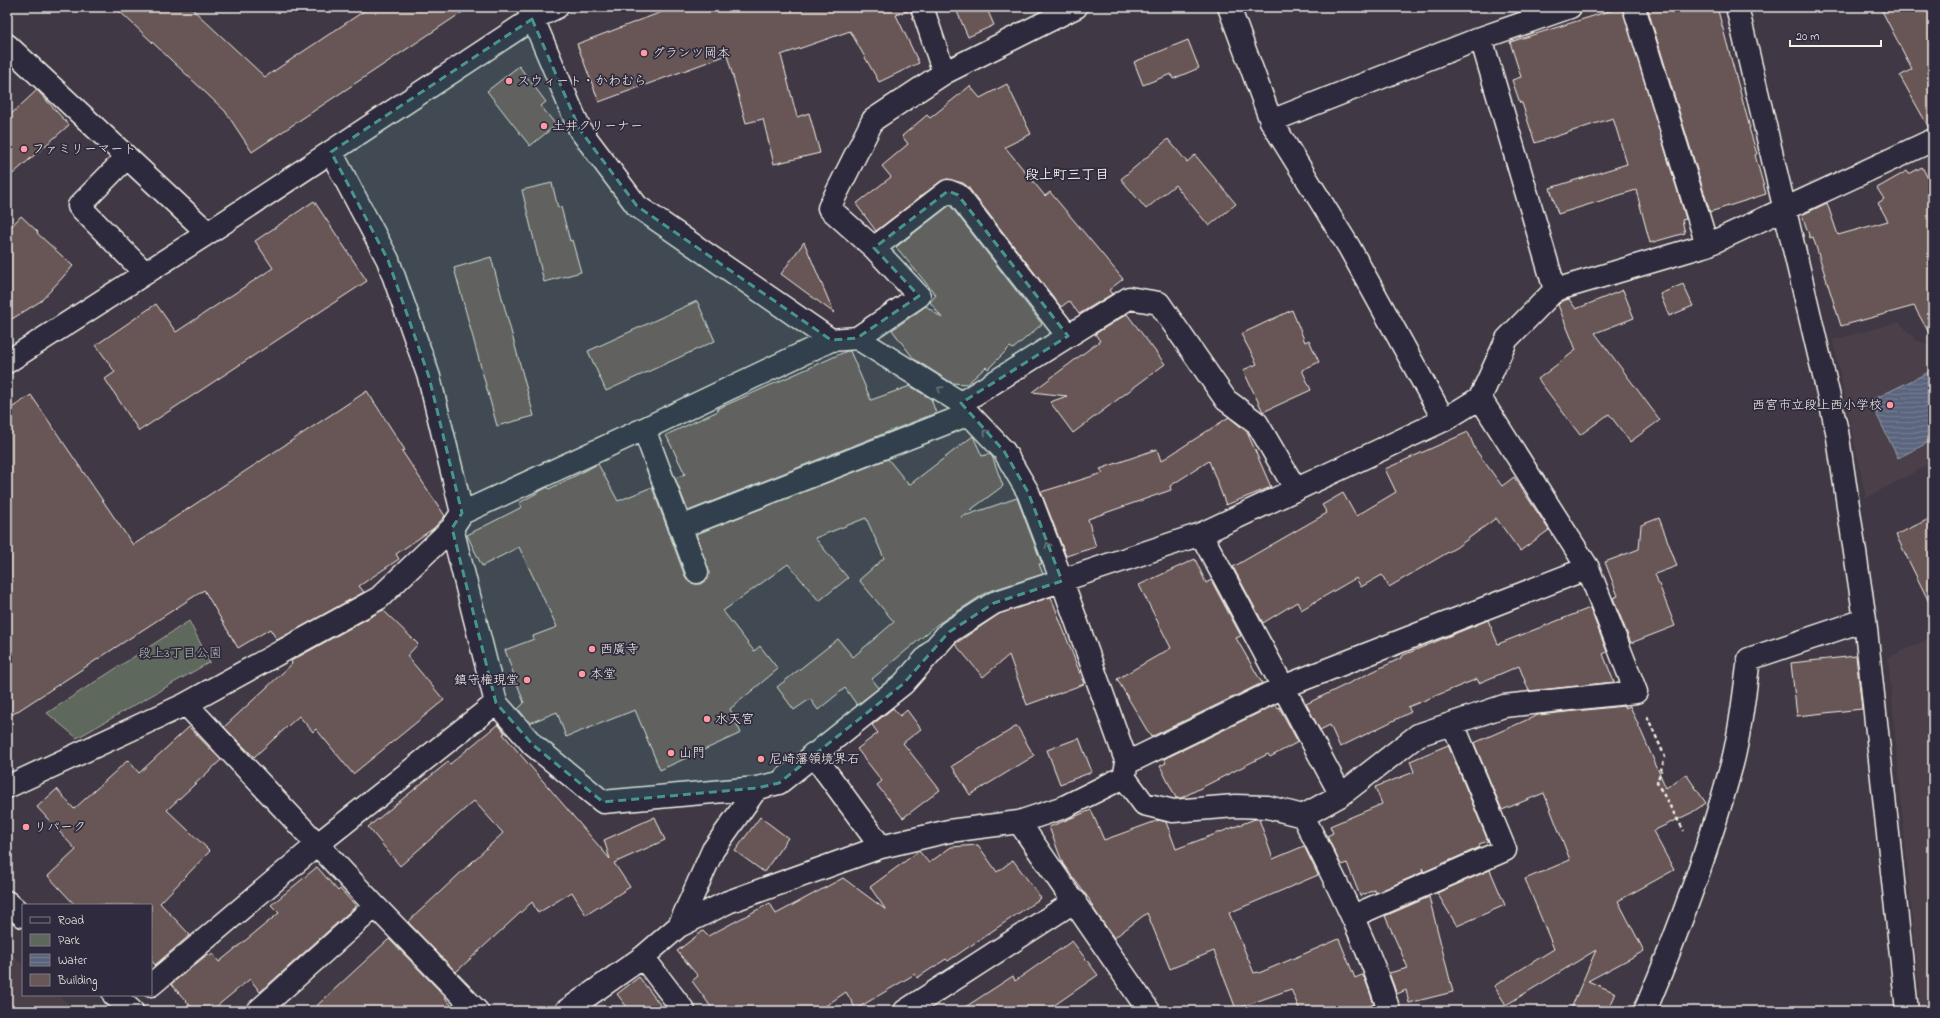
<svg xmlns="http://www.w3.org/2000/svg" width="1940" height="1018" viewBox="0 0 1940 1018" font-family="'Indie Flower','Klee One',sans-serif">
	<style>
		.built { fill: #4c4149 }
		.green { fill: #5e675b; stroke: #a9aca2 }
		.water { fill: url(#water-rules); stroke: #989da8 }
		.building { fill: #685756; stroke: #f4f1e8 }
		.lines { fill: none; stroke-linecap: round; stroke-linejoin: round }
		.minor-casing { stroke: #f4f1e8; stroke-width: 25 }
		.path { stroke: #f4f1e8; stroke-width: 2.5; stroke-dasharray: 4 3; stroke-linecap: butt }
		.minor { stroke: #2f2a3d; stroke-width: 22 }
		.oneway { stroke: #747079 }
		.marked { fill: #48958c; fill-opacity: 0.2; stroke: #48958c; stroke-width: 3; stroke-dasharray: 8 5; stroke-linejoin: round }
		.poi-dot { fill: #ff9aa2; stroke: #2f2a3d; stroke-width: 1.5 }
		.labels { text-anchor: middle; dominant-baseline: central; stroke-width: 3.5; stroke-linejoin: round; paint-order: stroke }
		.poi-label { font-size: 13px; fill: #f4f1e8; stroke: #2f2a3d; text-anchor: start }
		.park-label { font-size: 13px; fill: #b8bab0; stroke: #2f2a3d }
		.neighbourhood-label { font-size: 14px; font-weight: bold; fill: #f4f1e8; stroke: #2f2a3d }
	</style>
	<defs>
		<pattern id="water-rules" width="6" height="5" patternUnits="userSpaceOnUse"><rect width="6" height="5" fill="#5b657e"/><path d="M0 2.5h6" fill="none" stroke="#737c90"/></pattern>
	</defs>
	<rect width="100%" height="100%" fill="#403844"/>
	<filter id="ink" filterUnits="userSpaceOnUse"><feTurbulence type="fractalNoise" baseFrequency=".025" numOctaves="2"/><feDisplacementMap in="SourceGraphic" scale="8" xChannelSelector="R" yChannelSelector="G"/><feConvolveMatrix kernelMatrix="1 2 1 2 8 2 1 2 1" color-interpolation-filters="sRGB"/></filter>
	<g filter="url(#ink)">
		<path class="built" d="M1899 322 1916 340 1933 347V462L1866 498 1833 340Z
			M1933 637V1011H1921L1888 658Z
			M7 951 23 965V995H58L76 1011H7Z"/>
		<path class="green" d="M189 621 210 662 77 738 47 713Z"/>
		<path class="water" d="M1933 370V440L1898 458 1870 401Z"/>
		<path class="building" d="M115 7H190L265 77 370 7H470L252 152 225 111Z
			M675 7H908V11L896 15 919 63 879 82 850 31 781 55 797 117 809 113 820 153 774 164 763 119 746 123 727 55 599 102 577 44Z
			M955 7H986L994 25 968 37Z
			M1622 7 1686 219 1682 220 1685 233 1650 243 1636 190 1558 214 1550 188 1627 164 1613 118 1535 143 1522 103H1520L1512 80 1521 77 1510 42Z
			M1647 7H1717L1750 128H1749L1757 154 1755 155 1766 194 1710 212Z
			M1880 7H1933V128H1929L1900 76 1912 69Z
			M1188 40 1199 68 1173 79 1171 74 1143 85 1134 62Z
			M519 66 546 102 541 106 556 125 530 146 487 91Z
			M1007 84 1031 134 1005 147 1045 196 1050 192 1123 279 1109 290 1112 294 1079 314 1069 301 1061 307 968 187 963 183 947 179 941 181 876 231 856 204 891 177 882 166 908 144 902 136 927 115 930 118 970 86 980 98Z
			M37 90 69 125 7 179V118Z
			M1168 139 1187 162 1195 155 1236 204 1209 226 1175 185 1146 209 1121 179Z
			M1922 167 1933 188V340L1914 306 1841 326 1813 237 1810 238 1802 215 1827 203 1838 235 1888 221 1878 203 1884 199 1877 188 1907 171 1909 174Z
			M552 183 558 208 561 207 570 241 572 240 581 272 544 282 522 190Z
			M314 201 367 281 139 431 105 379 115 372 96 345 156 304 176 332 273 268 255 241Z
			M950 205 1042 324 1013 349 1010 347 988 369 986 367 967 384 952 383 914 359 892 330 926 306 942 318 930 302 936 295 896 247Z
			M21 216 38 232 37 233 73 266 41 301 7 322V231Z
			M804 242 834 313 781 274Z
			M491 257 534 416 497 426 454 268Z
			M1683 284 1693 306 1669 316 1660 294Z
			M1623 290 1634 318 1595 333 1660 420 1630 442 1609 414 1580 435 1538 379 1576 350 1558 305 1562 301 1569 299 1576 309Z
			M697 301 715 341 606 391 588 351Z
			M1292 310 1305 342 1309 340 1319 362 1302 370 1311 390 1263 412 1243 370 1257 364 1241 334Z
			M1127 314 1165 364 1073 433 1050 402 1067 396 1032 392 1100 341 1095 334Z
			M847 351H850L871 400 910 386 931 399 936 413 688 511 675 478 685 474 666 435 718 411 717 409Z
			M367 391 405 450 402 451 445 516 434 528 396 554 399 559 359 586 364 592 277 640 270 629 238 648 204 590 7 718V411L31 395 133 545Z
			M1229 417 1247 432 1271 487 1226 505 1209 461 1170 486 1171 490 1088 519 1096 547 1066 556 1041 492 1103 473 1100 469 1157 449 1161 461Z
			M1468 432 1475 449 1502 486 1514 477 1549 530 1520 551 1496 518 1457 547 1389 587 1382 575 1361 587 1356 578 1301 610 1297 602 1263 623 1233 567 1327 513 1322 505 1343 493 1356 516 1396 492 1385 469Z
			M973 436 982 456 989 454 992 456 1003 486 961 517 1017 498 1042 564H1039L1043 574 987 592 938 624 872 679 879 688 857 705 845 688 818 710 810 699 794 710 777 687 838 639 853 657 894 622 859 580 884 558 866 518 815 538 848 578 819 601 788 564 723 611 754 651 760 646 778 669 730 709 741 733 660 770 635 710 566 737 557 712 530 723 518 709 524 703 505 650 534 639 533 636 557 627 519 547 482 566 467 535 522 507 519 503 544 489 548 487 549 489 598 464 618 501 652 487 685 576 689 582 695 584H701L707 580 709 574 696 534 888 459 909 485Z
			M1933 517V610L1896 535Z
			M1659 518 1677 566 1655 574 1675 626 1631 643 1613 598 1618 596 1605 562 1639 549 1641 525Z
			M1195 559 1206 583 1211 580 1241 636 1236 638 1262 683 1151 737 1117 679 1171 648 1139 585Z
			M1051 597 1084 684 1027 705 1009 655 983 677 955 644 999 614Z
			M1590 608 1607 652 1603 654 1614 682 1529 691 1519 666 1479 683 1477 679 1408 707 1411 712 1340 747 1330 725 1320 730 1306 704 1401 658V656L1488 620 1498 644Z
			M383 610 418 644 407 656 444 700 353 774 316 729 313 732 299 716 254 757 224 727 292 664 291 661Z
			M1856 656 1862 709 1797 716 1791 663Z
			M1275 705 1277 708 1279 707 1298 742 1270 757 1268 754 1181 798H1176L1160 766 1166 763 1164 759Z
			M1624 706 1625 708 1630 706 1666 788 1686 774 1706 803 1691 813 1653 831 1674 870 1618 901 1644 951 1588 981 1616 993 1608 1011H1570L1596 950 1506 1005 1494 986 1554 949 1525 879 1570 860 1544 793 1502 810 1474 743 1538 715Z
			M893 708 900 716 907 710 921 729 903 743 940 790 903 818 877 785 882 781 857 749 878 733 872 725Z
			M498 724 505 733 503 734 525 760 610 859 604 840 655 817 665 840 614 863 630 887 586 915 572 892 538 913 532 902 456 972 408 922 503 833 474 801 400 866 368 827 448 762 450 764Z
			M1017 726 1034 756 970 795 952 766Z
			M189 727 221 760 167 810 210 851 160 903 190 935 155 965 151 960V905H75L48 876 76 850 37 807 57 789 74 809 128 760 139 773Z
			M1079 738 1092 772 1060 784 1047 750Z
			M1448 745 1488 841 1479 844 1480 847 1424 872 1422 868 1423 872 1376 893 1374 890 1360 896 1347 863 1341 865 1327 836 1333 833 1330 826 1382 804 1375 787 1414 772 1410 761Z
			M1091 810 1104 840 1159 820 1166 822 1176 849 1255 819H1259L1273 859 1304 846 1318 875 1229 913 1254 973 1258 972 1259 973 1339 939 1355 978 1362 975 1365 979 1374 1004 1358 1011H1300L1291 989 1236 1009 1214 951 1170 969 1147 913 1114 938 1093 908 1089 899 1063 864 1049 827Z
			M760 817 788 838 764 872 735 851Z
			M978 845 997 872 1013 860 1041 898 948 961 946 959 917 978 915 974 856 1009 846 992 818 1011H714L692 981 698 976 677 951 703 931 708 936 770 903 776 914 843 878 886 910 870 887 919 851 929 863 951 847Z
			M317 867 338 891 340 889 356 906 260 992 250 979 211 1011H195L171 984 208 954 210 956 213 954 219 962 279 913 271 905Z
			M1490 870 1505 905 1457 926 1437 893Z
			M1429 897 1453 992 1409 1003 1406 990 1397 994 1389 973 1408 968 1385 916Z
			M389 939 438 989 456 1011H311Z
			M1072 941 1098 975 1046 1011H959L1013 976 1015 981Z
			M639 977 665 1011H630L617 994Z"/>
		<g class="lines">
			<defs>
				<path id="minor" d="M528 7 580 130 637 206 831 340
					M922 7 944 73
					M1229 7 1271 121 1349 247 1444 420
					M1634 7 1707 245
					M1737 7 1837 431 1865 620 1907 1011
					M1481 38 1555 290
					M7 45 208 233
					M1271 121 1481 38 1570 7
					M127 157 79 206 145 273
					M874 248 948 191 958 195 1068 336
					M857 338 961 403 969 414 1004 451 1028 492 1062 581 1127 763
					M7 362 208 233 532 19 557 7
					M961 403 1129 298 1159 303 1226 400 1257 423 1296 490
					M644 429 697 572
					M462 513 644 429 831 340 857 338 919 296 874 248 829 208 873 120 944 73 1076 7
					M681 527 969 414
					M452 528 496 703 533 745 603 802 757 788 713 850 679 926
					M1201 534 1341 795
					M186 704 375 906 477 1011
					M813 754 881 847
					M1124 777 1144 804 1173 811 1235 806 1268 807 1303 816 1341 795 1418 735 1504 706 1636 692 1588 568 1480 398
					M7 787 186 704 379 598 452 528 462 513 429 377 388 260 331 152
					M757 788 779 783 903 684 949 632 994 603 1201 534 1444 420 1480 398 1507 339 1555 290 1707 245 1933 140
					M1303 816C1335 880 1368 943 1389 1011
					M1019 822 1149 1011
					M7 902 23 916
					M1353 916 1505 850 1453 724
					M643 957 684 1011
					M151 985 318 844 496 703
					M114 995 132 1011
					M258 1011 375 906
					M566 1011 643 957 679 926 728 902 881 847 949 831 1019 822 1064 807 1124 777 1127 763 1283 687 1588 568
					M905 1011 1075 901
					M1645 1011C1679 930 1709 849 1732 764 1741 730 1744 694 1749 659L1865 620"/>
			</defs>
			<use href="#minor" class="minor-casing"/>
			<path class="path" d="M1647 716 1665 757 1657 783 1684 831"/>
			<use href="#minor" class="minor"/>
		</g>
		<defs><path id="oneway-chevron" d="M-2-3.5L2.5 0L-2 3.5" fill="none" stroke-width="1.6" stroke-linecap="round" stroke-linejoin="round"/></defs>
		<g class="oneway">
			<use href="#oneway-chevron" transform="translate(940 389) rotate(-148)"/>
			<use href="#oneway-chevron" transform="translate(986 432) rotate(-134)"/>
			<use href="#oneway-chevron" transform="translate(1048 545) rotate(-111)"/>
		</g>
	</g>
	<path class="marked" d="M532 19 580 130 637 206 831 340 857 338 919 296 874 248 948 191 958 195 1068 336 961 403 1004 451 1028 492 1062 581 994 603 949 632 903 684 779 783 757 788 603 802 533 745 496 703 452 528 462 513 429 377 388 260 331 152Z"/>
	<g class="poi-dot">
		<circle cx="644" cy="53" r="4"/>
		<circle cx="509" cy="81" r="4"/>
		<circle cx="544" cy="126" r="4"/>
		<circle cx="24" cy="149" r="4"/>
		<circle cx="1890" cy="405" r="4"/>
		<circle cx="592" cy="649" r="4"/>
		<circle cx="582" cy="674" r="4"/>
		<circle cx="527" cy="680" r="4"/>
		<circle cx="707" cy="719" r="4"/>
		<circle cx="671" cy="753" r="4"/>
		<circle cx="761" cy="759" r="4"/>
		<circle cx="26" cy="827" r="4"/>
	</g>
	<g class="labels">
		<g class="poi-label">
			<text x="652" y="53">グランツ岡本</text>
			<text x="517" y="81">スウィート・かわむら</text>
			<text x="552" y="126">土井クリーナー</text>
			<text x="32" y="149">ファミリーマート</text>
			<text x="1882" y="405" text-anchor="end">西宮市立段上西小学校</text>
			<text x="600" y="649">西廣寺</text>
			<text x="590" y="674">本堂</text>
			<text x="519" y="680" text-anchor="end">鎮守権現堂</text>
			<text x="715" y="719">水天宮</text>
			<text x="679" y="753">山門</text>
			<text x="769" y="759">尼崎藩領境界石</text>
			<text x="34" y="827">リパーク</text>
		</g>
		<g class="park-label">
			<text x="180" y="653">段上3丁目公園</text>
		</g>
		<g class="neighbourhood-label">
			<text x="1067" y="175">段上町三丁目</text>
		</g>
	</g>
	<rect width="1940" height="1018" fill="none" stroke="#2f2a3d" stroke-width="24"/>
	<rect x="12" y="12" width="1916" height="994" fill="none" stroke="#f4f1e8" stroke-width="1.5" filter="url(#ink)"/>
	<rect x="22" y="904" width="130" height="92" fill="#2f2a3d" stroke="#7e7a81"/>
	<rect x="30" y="917" width="20" height="6" fill="#2f2a3d" stroke="#7e7a81"/>
	<text x="58" y="924" font-size="12" fill="#f4f1e8">Road</text>
	<rect x="30" y="934" width="20" height="12" fill="#5e675b" stroke="#7e7a81"/>
	<text x="58" y="944" font-size="12" fill="#f4f1e8">Park</text>
	<rect x="30" y="954" width="20" height="12" fill="url(#water-rules)" stroke="#7e7a81"/>
	<text x="58" y="964" font-size="12" fill="#f4f1e8">Water</text>
	<rect x="30" y="974" width="20" height="12" fill="#685756" stroke="#7e7a81"/>
	<text x="58" y="984" font-size="12" fill="#f4f1e8">Building</text>
	<path d="M1790 40v6h91v-6" fill="none" stroke="#f4f1e8" stroke-width="2"/>
	<text x="1796" y="40" font-size="12" fill="#f4f1e8" stroke="#2f2a3d" stroke-width="3" paint-order="stroke">20 m</text>
</svg>
